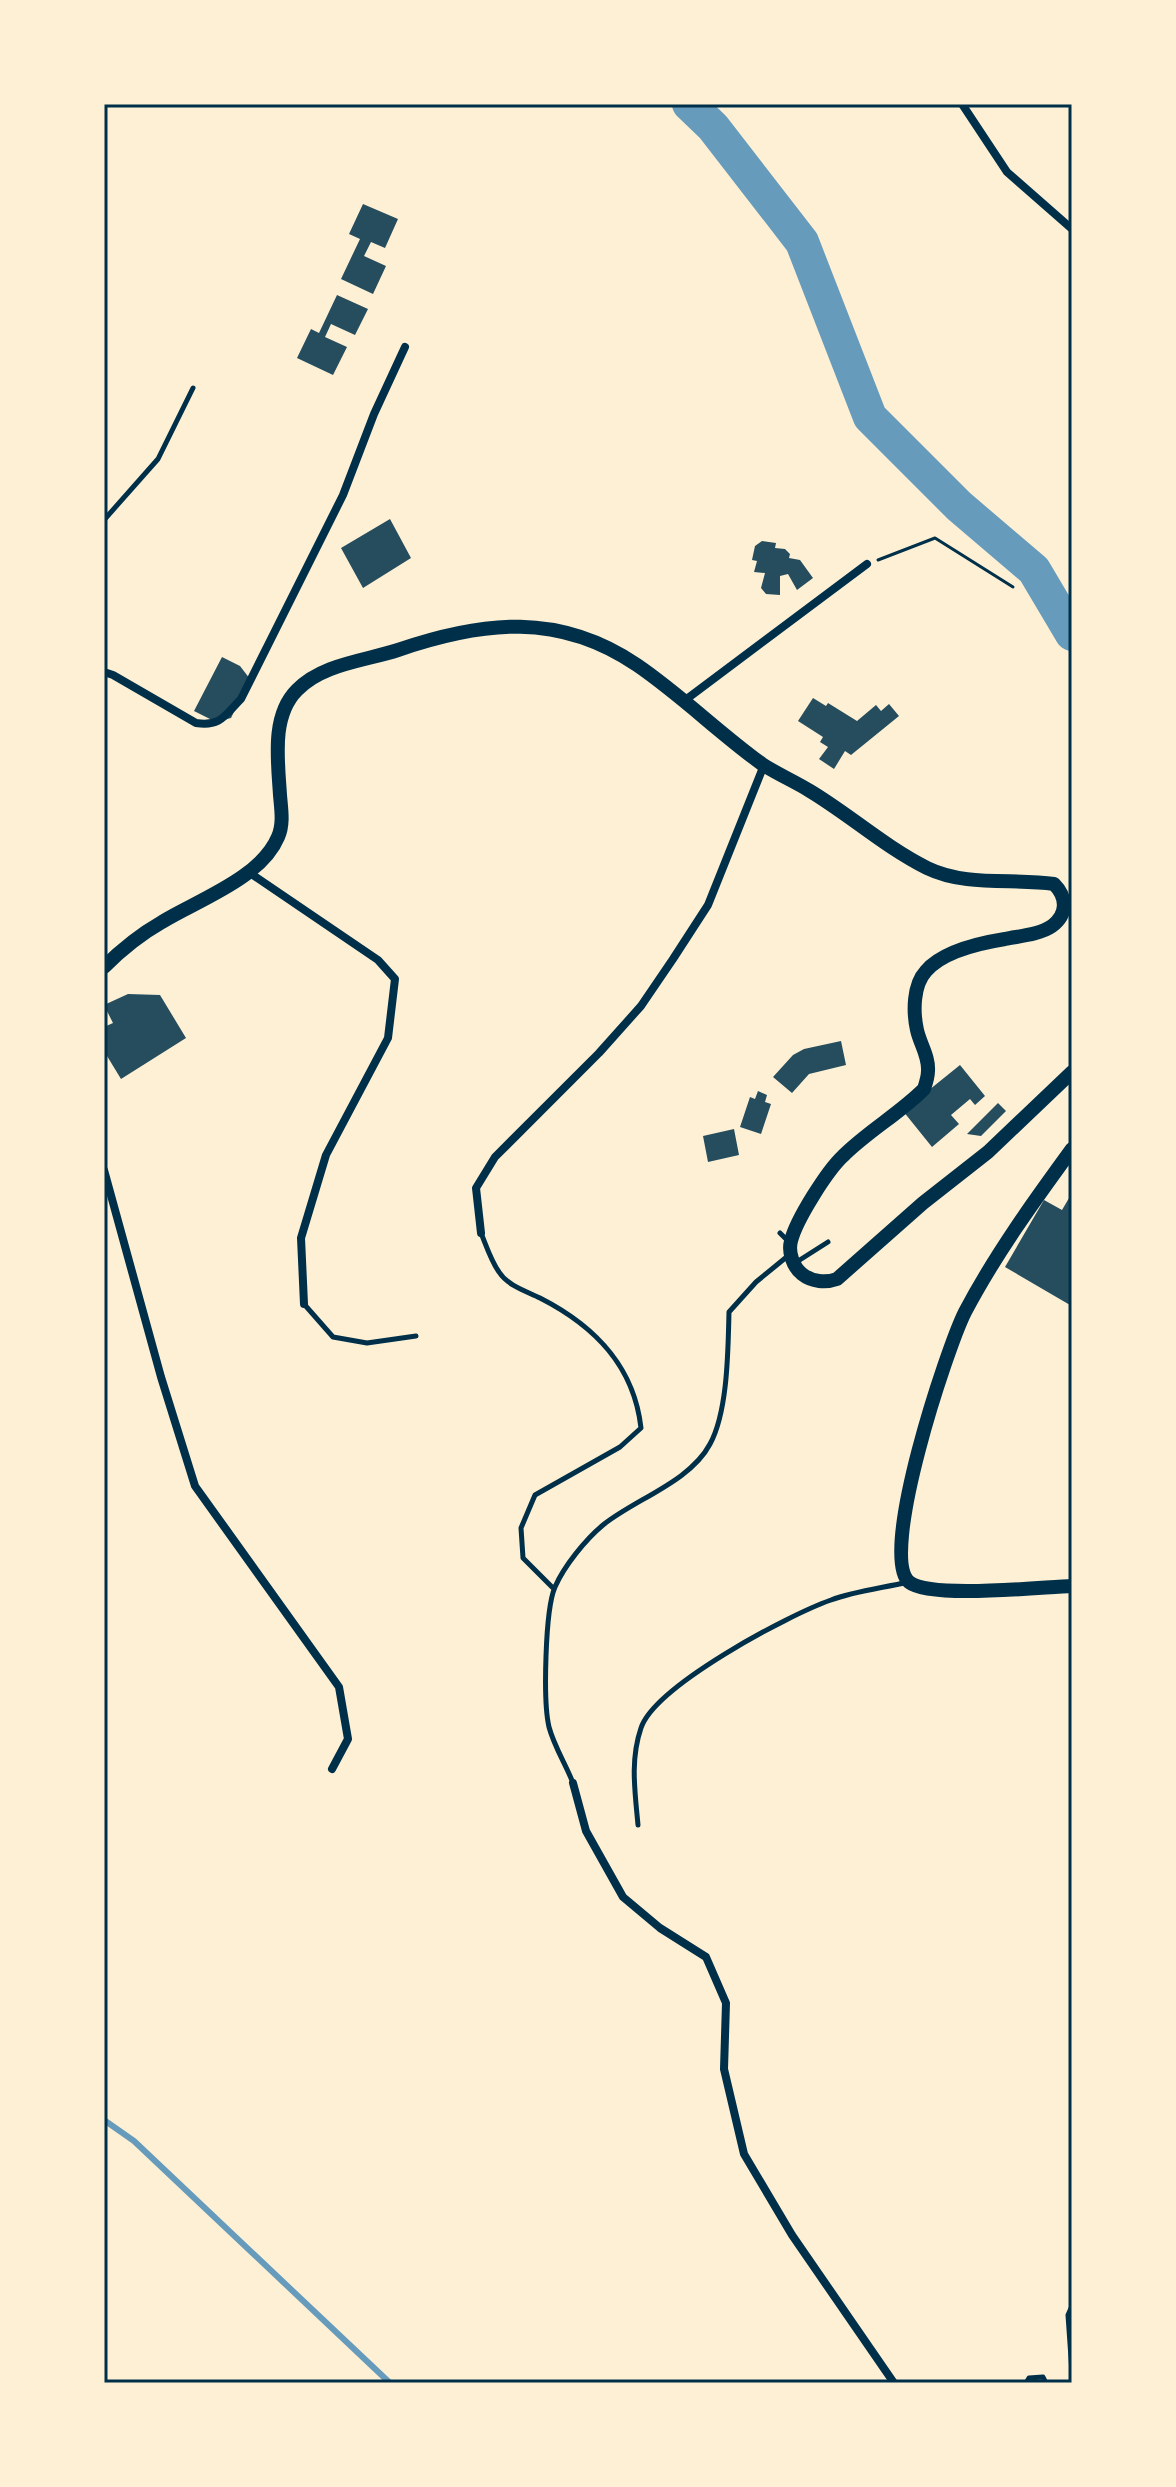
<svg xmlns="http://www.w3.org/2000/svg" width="1176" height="2487" viewBox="0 0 1176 2487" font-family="Ubuntu,sans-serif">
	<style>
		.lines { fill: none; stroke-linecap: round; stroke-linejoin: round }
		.stream { stroke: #669bbc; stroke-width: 6 }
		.river { stroke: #669bbc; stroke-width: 34 }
		.building { fill: #264d5e }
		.path { stroke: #003049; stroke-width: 3 }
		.service { stroke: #003049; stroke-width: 5 }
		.minor { stroke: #003049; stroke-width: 8 }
		.tertiary { stroke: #003049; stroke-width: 14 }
		.neatline { fill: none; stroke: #003049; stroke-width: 3 }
	</style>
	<rect width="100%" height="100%" fill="#fdf0d5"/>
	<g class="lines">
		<path class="stream" d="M104 2120 134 2141 390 2383"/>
		<path class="river" d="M689 104 713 127 802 242 870 417 959 506 1034 570 1072 634"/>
	</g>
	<path class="building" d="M363 204 398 219 385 248 371 242 364 256 386 266 373 294 341 279 360 239 349 234Z
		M337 295 368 309 355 335 331 324 325 337 347 347 333 375 297 358 311 329 319 333Z
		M390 519 411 558 363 588 341 548Z
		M762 541 776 543 775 548 785 549 790 554 789 558 800 560 813 578 797 590 788 574 780 576V595L766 594 761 588 765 573 754 572 757 561 752 560 755 546Z
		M222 657 240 666 250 679 231 718 216 722 194 711Z
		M813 698 826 706 828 703 857 721 876 705 881 711 889 704 899 716 851 755 845 751 834 769 819 759 828 747 820 742 823 737 798 721Z
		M128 994 160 995 186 1038 121 1079 104 1051V1027L113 1023 104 1005Z
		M841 1041 846 1065 809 1074 792 1093 773 1077 793 1055 804 1049Z
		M960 1065 985 1096 975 1105 970 1099 951 1115 959 1124 932 1147 903 1111Z
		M758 1091 767 1095 765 1102 771 1104 761 1134 740 1127 750 1097 755 1099Z
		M998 1103 1006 1111 981 1136 967 1134Z
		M734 1129 739 1155 708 1162 703 1136Z
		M1072 1193V1302L1070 1305 1005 1267 1044 1200 1062 1210Z"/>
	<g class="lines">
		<path class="path" d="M878 560 935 538 1013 587"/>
		<path class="service" d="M104 520 158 459 193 388
			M481 1233C486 1245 491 1261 499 1272 508 1286 526 1291 540 1298 595 1326 634 1366 641 1428L620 1447 535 1495 521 1528 523 1558 554 1589
			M780 1233 789 1242
			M795 1263 828 1242
			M304 1304 333 1337 367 1343 416 1336
			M573 1783C566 1765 554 1746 549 1727 543 1702 545 1610 555 1587 564 1566 586 1539 603 1525 635 1499 690 1482 710 1444 728 1411 728 1349 729 1312L756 1282 789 1255
			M638 1825C635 1792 630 1760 641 1728 655 1686 788 1615 831 1600 855 1591 883 1588 908 1582
			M1072 2306 1068 2315 1072 2372
			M1026 2383 1029 2378 1043 2377 1046 2383"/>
		<path class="minor" d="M962 104 1007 172 1072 229
			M104 672 113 675 196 723C221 727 225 715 241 699L343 495 374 414 405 347
			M684 701 867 564
			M250 873 378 960 395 979 388 1038 326 1155 301 1238 304 1304
			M104 1170 161 1377 195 1486 339 1687 348 1739 332 1769
			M481 1233 476 1188 495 1157 599 1053 641 1006 673 959 708 905 764 765
			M573 1783 586 1831 623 1897 660 1928 706 1957 726 2003 724 2069 744 2154 792 2235 894 2383"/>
		<path class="tertiary" d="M104 967C121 950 141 934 162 922 198 900 261 878 278 837 284 824 281 808 280 795 278 761 271 716 297 690 322 664 364 661 398 650 483 621 559 612 637 665 681 695 719 733 762 764 777 774 794 781 810 791 850 815 885 847 927 868 966 887 1013 878 1054 884 1067 897 1068 914 1052 926 1039 935 1019 936 1005 939 980 943 943 951 926 971 913 985 913 1012 917 1030 920 1044 929 1056 928 1071 928 1077 926 1083 924 1089 899 1114 868 1131 843 1156 827 1171 796 1220 791 1241 788 1252 793 1267 802 1274 812 1282 826 1283 837 1279L923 1203 988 1152 1072 1072
			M1072 1149C1034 1201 995 1255 965 1312 947 1348 878 1555 909 1582 930 1599 1041 1587 1072 1586"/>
	</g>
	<rect width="1176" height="2487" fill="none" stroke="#fdf0d5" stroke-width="212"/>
	<rect x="106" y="106" width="964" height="2275" class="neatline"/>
</svg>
